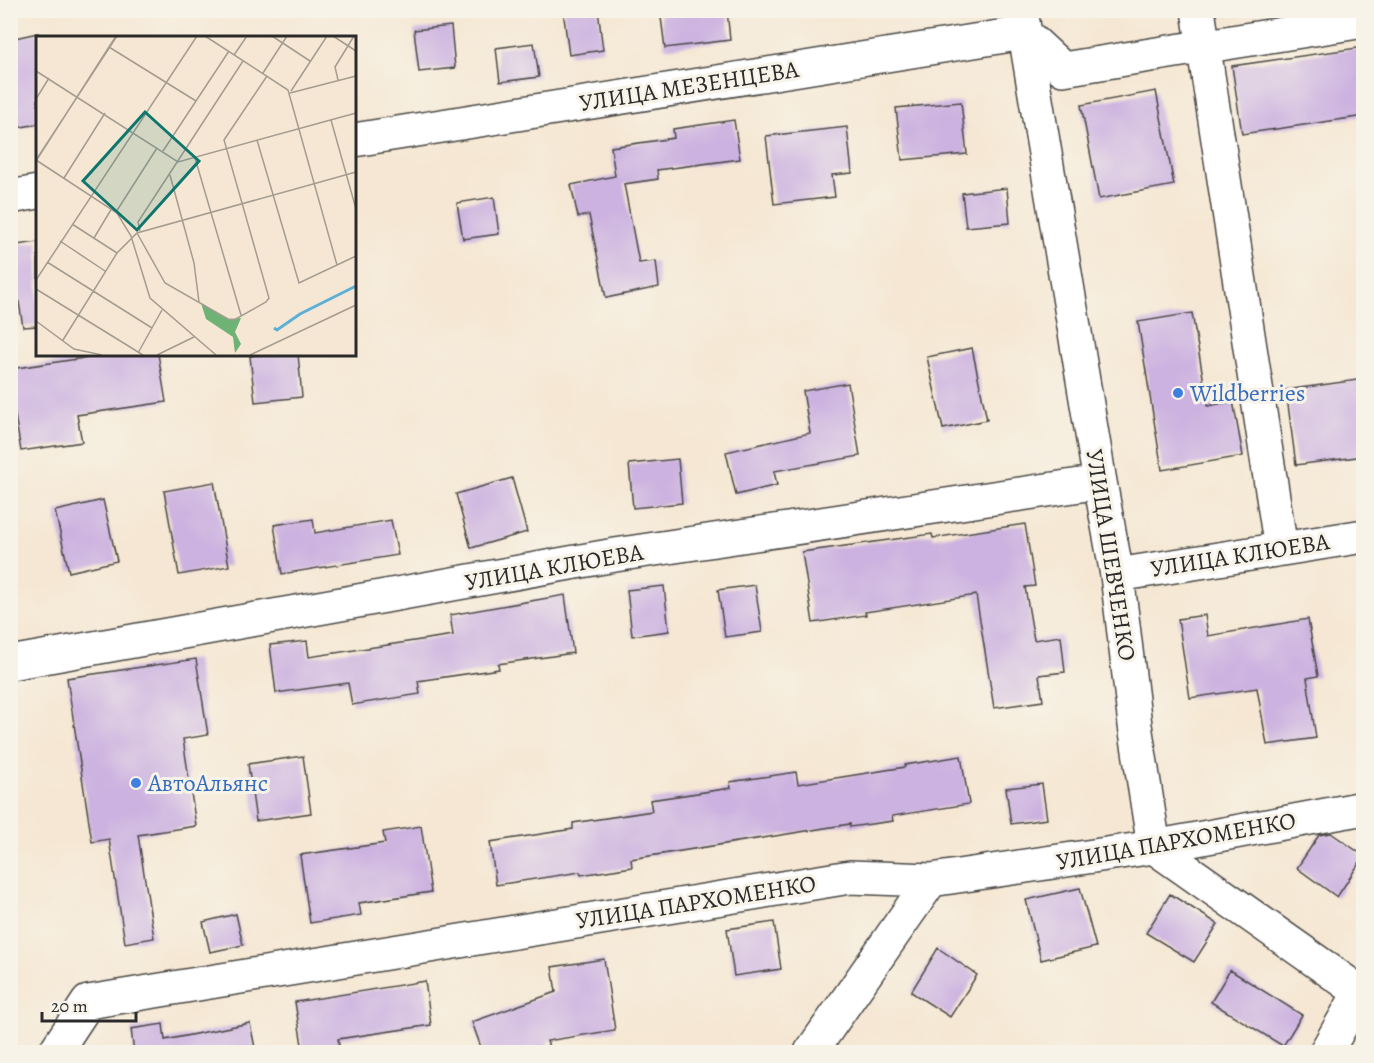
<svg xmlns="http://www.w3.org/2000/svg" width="1374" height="1063" viewBox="0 0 1374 1063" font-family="Alegreya,serif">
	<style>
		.building { fill: #ccb2e0 }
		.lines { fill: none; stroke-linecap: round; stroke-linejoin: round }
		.minor-casing { stroke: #494744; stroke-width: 36 }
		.minor { stroke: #fff; stroke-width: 33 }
		.shop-dot { fill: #3f7fe0; stroke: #f7f3e8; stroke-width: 2 }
		.labels { text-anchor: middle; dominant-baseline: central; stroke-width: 6; stroke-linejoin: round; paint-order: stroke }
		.street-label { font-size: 24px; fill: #2b2b2b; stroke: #f7f3e8 }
		.shop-label { font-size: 24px; fill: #366cbe; stroke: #f7f3e8; text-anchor: start }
		.inset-river { fill: none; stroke: #5cb0d8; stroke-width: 3 }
		.inset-road { fill: none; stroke: #a49c90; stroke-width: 1.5 }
		.view { fill: #0f766e; fill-opacity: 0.15; stroke: #0f766e; stroke-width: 3 }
		.inset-edge { fill: none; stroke: #2b2b2b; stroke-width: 3 }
	</style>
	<rect width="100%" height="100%" fill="#f7f3e8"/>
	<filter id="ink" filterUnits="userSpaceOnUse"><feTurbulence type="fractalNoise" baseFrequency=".0167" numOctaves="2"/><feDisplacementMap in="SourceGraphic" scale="12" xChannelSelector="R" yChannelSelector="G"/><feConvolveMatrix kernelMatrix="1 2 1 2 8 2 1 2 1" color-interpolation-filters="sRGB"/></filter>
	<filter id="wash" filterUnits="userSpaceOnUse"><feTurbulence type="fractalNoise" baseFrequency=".008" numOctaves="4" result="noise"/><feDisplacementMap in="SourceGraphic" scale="24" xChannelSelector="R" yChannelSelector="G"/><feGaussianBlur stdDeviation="1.35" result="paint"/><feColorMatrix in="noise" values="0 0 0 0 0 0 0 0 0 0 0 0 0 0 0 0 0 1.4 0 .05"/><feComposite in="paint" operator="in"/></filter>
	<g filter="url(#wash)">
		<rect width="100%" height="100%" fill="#f5e7d3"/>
		<g id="blocks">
			<path class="building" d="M563 10H598L603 50 569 55Z
				M660 10H727L730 40 665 48Z
				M451 26 455 68 419 72 414 30Z
				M38 33V124L10 129V39Z
				M534 43 539 77 500 82 496 48Z
				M1364 47V116L1242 134 1232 66Z
				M1156 91 1174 185 1099 199 1081 105Z
				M961 102 967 154 902 160 896 108Z
				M734 120 740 159 657 170 658 179 624 184 639 263 656 261 659 287 606 298 589 215 578 217 571 185 615 176 611 147 674 138 673 129Z
				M847 127 852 173 832 175 835 197 774 204 766 136Z
				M1007 188 1010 223 966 227 962 193Z
				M494 197 499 234 463 239 457 203Z
				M38 242V326L23 327 10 246Z
				M1192 313 1208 406 1233 401 1243 456 1162 470 1138 322Z
				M972 348 987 420 943 429 927 357Z
				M111 354H158L166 402 77 415 82 442 21 451 10 385V369Z
				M265 354H298L302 397 255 402 250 356Z
				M1364 379V456L1296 465 1286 390Z
				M848 383 860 456 774 471 777 485 736 495 726 452 810 433 803 391Z
				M678 459 682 503 633 508 629 464Z
				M512 478 527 532 471 548 456 494Z
				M214 482 229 566 179 575 164 491Z
				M103 500 117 561 69 572 55 511Z
				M313 519 315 533 391 520 398 555 282 574 274 525Z
				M1025 524 1035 586 1025 587 1034 640 1061 636 1065 672 1039 675 1043 701 994 708 976 595 865 612 866 615 813 623 802 552 932 534 933 538Z
				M755 585 762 632 725 637 718 590Z
				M664 586 669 631 632 636 627 590Z
				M565 595 573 653 498 664 499 669 418 681 420 694 352 705 348 683 276 693 270 645 307 641 309 657 453 635 450 615Z
				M1205 615 1208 636 1308 619 1318 676 1307 678 1316 738 1267 745 1257 688 1190 698 1178 619Z
				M196 659 208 735 183 739 196 826 138 835 154 938 125 943 109 839 92 842 67 678Z
				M303 756 311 813 256 821 248 764Z
				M961 756 969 804 892 816 893 821 850 827V824L631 859 632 867 581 875 580 872 496 885 490 842 573 829V823L652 811 650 800 731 788 730 782 796 772 798 784 905 767V765Z
				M1042 784 1047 819 1011 824 1006 788Z
				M421 826 431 892 359 903 361 915 310 923 300 855 385 843 383 832Z
				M1331 833 1364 856 1337 897 1297 868 1319 835Z
				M1080 888 1096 947 1041 960 1026 900Z
				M1170 894 1218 924 1194 962 1146 933Z
				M236 914 243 945 210 952 203 922Z
				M774 922 781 969 734 976 727 929Z
				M938 948 977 975 950 1017 911 992Z
				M604 959 615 1030 547 1041 551 1053H483L472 1022 556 992 552 967Z
				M1230 970 1302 1015 1283 1046 1211 1002Z
				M425 981 431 1025 338 1039 339 1045 303 1051 295 1002Z
				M250 1023 256 1053H134L131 1029 163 1024 165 1040Z"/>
		</g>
	</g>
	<g filter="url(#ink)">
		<use href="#blocks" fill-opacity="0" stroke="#494744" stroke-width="1.5"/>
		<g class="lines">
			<defs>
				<path id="minor" d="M1021 10 1100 482 1117 575 1135 725 1154 847 1364 995
					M1198 10 1281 549
					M354 140 1024 33 1063 69 1364 21
					M10 197 38 192
					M1117 575 1364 536
					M10 663 615 555 1100 482
					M55 1052 88 1002 850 877 931 880 1154 847 1364 808
					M811 1052 931 880
					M1326 1052 1360 992"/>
			</defs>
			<use href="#minor" class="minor-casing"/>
			<use href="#minor" class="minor"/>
		</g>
	</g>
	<g class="shop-dot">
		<circle cx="1178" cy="393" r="6"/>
		<circle cx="136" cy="783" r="6"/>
	</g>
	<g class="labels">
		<g class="street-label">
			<text transform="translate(689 86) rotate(-9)">УЛИЦА МЕЗЕНЦЕВА</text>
			<text transform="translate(1111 555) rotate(81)">УЛИЦА ШЕВЧЕНКО</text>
			<text transform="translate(1240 555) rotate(-9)">УЛИЦА КЛЮЕВА</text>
			<text transform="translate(554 567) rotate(-10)">УЛИЦА КЛЮЕВА</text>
			<text transform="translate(1176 841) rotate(-10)">УЛИЦА ПАРХОМЕНКО</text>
			<text transform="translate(696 902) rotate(-9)">УЛИЦА ПАРХОМЕНКО</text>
		</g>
		<g class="shop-label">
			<text x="1190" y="393">Wildberries</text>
			<text x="148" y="783">АвтоАльянс</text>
		</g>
	</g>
	<g transform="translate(36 36)">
		<rect width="320" height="320" fill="#f5e7d3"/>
		<path d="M165 267 192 283 205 282 199 296 205 308 199 317 197 301 170 283Z" fill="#6eb275"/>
		<path class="inset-river" d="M238 292 241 294 264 278 320 250"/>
		<path class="inset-road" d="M169 0 252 54 301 229M236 0 274 25M297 0 320 15M73 11 160 65M198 19 211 0M0 35 142 126 320 77M227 37 251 0M302 44 299 31 318 0M255 55 291 0M254 57 320 40M0 63 13 42M295 84 320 173M221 104 263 247 320 220M127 115 193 15M159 122 205 279M0 124 81 177 95 200 114 262 180 319M0 124 81 0M0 125 80 0M134 139 158 227 163 266M28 142 69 77M80 176 121 112M36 188 81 217M104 195 102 186 207 25M101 197 129 247 192 283 198 284 230 266 233 262 188 104 231 40M58 202 76 172M24 205 69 235M11 226 116 292M0 244 161 0M0 253 107 319M0 285 38 313 66 319M27 304 81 217 101 197 320 136M102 317 126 274M121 319 158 301M214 319 320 269"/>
		<path class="view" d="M109 76 163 125 101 194 47 145Z"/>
		<rect width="320" height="320" class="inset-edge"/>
	</g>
	<rect width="1374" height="1063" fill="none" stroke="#f7f3e8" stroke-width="36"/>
	<path d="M42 1012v9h94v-9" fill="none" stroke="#2b2b2b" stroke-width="3"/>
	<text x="51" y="1012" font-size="18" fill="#2b2b2b" stroke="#f7f3e8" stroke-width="4.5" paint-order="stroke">20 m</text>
</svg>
